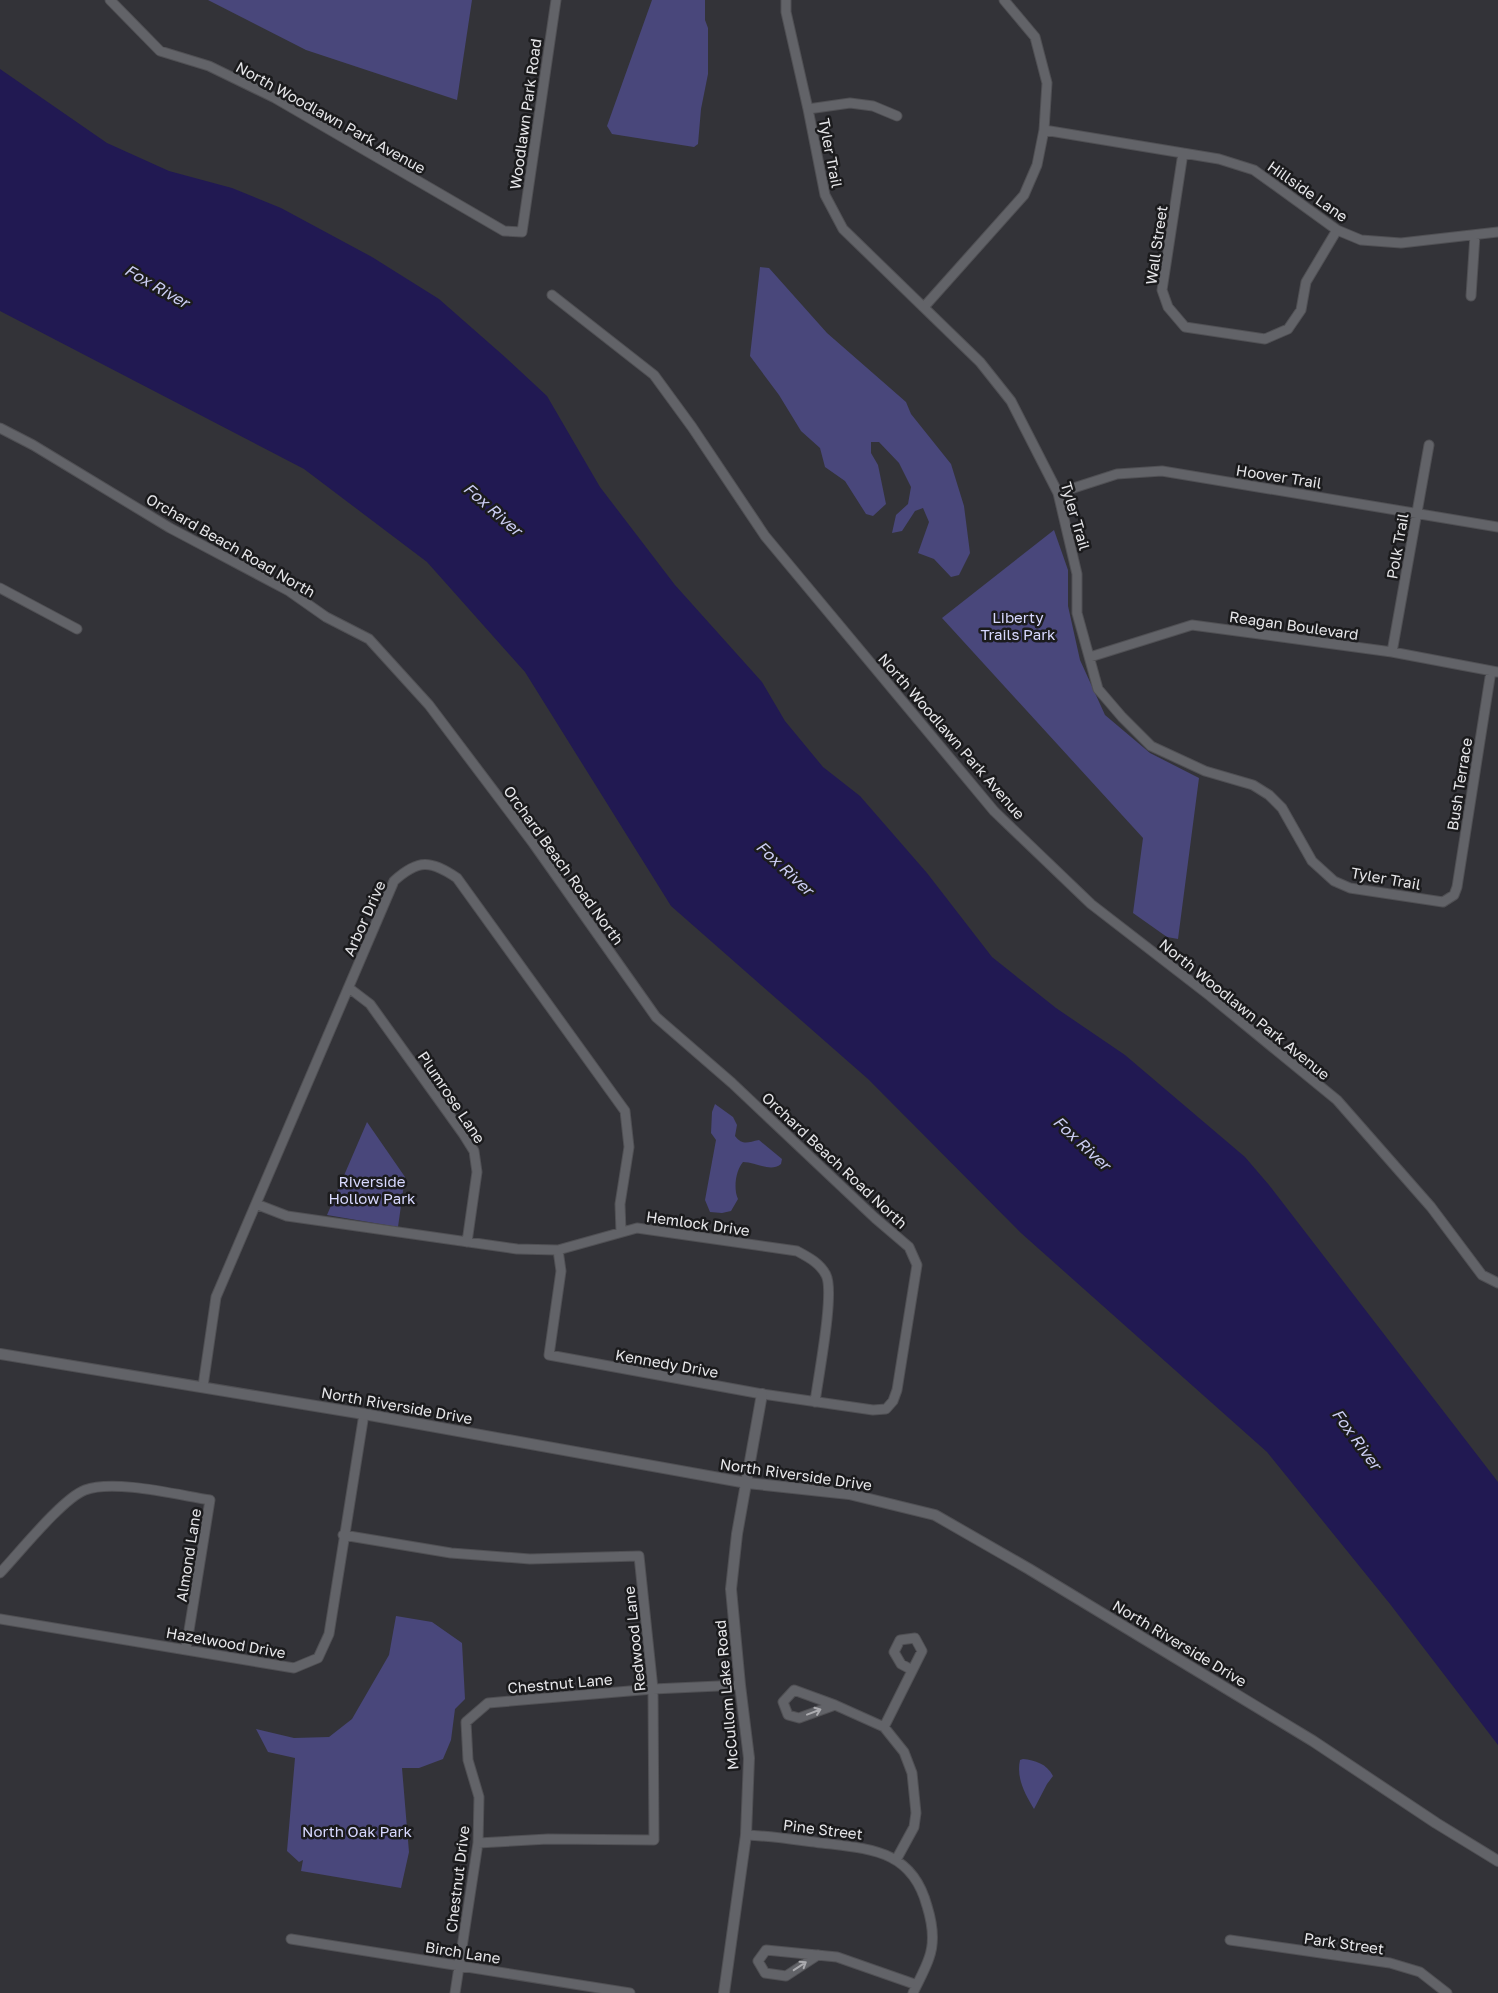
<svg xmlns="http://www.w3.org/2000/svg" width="1498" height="1993" viewBox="0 0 1498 1993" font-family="'Golos Text',sans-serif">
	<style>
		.green { fill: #49477b }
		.water { fill: #211952 }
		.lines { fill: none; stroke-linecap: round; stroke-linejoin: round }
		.minor-casing { stroke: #505054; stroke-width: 11 }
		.tertiary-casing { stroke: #505054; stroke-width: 12 }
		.minor { stroke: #626368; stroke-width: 9 }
		.tertiary { stroke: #626368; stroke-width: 10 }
		.oneway { stroke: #ababaf }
		.labels { text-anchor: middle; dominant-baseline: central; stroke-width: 5; stroke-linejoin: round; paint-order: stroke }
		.street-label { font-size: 15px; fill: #e6e6e9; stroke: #1b1b1d }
		.park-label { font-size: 15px; fill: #d8d9ff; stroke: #1b1b1d }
		.water-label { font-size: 16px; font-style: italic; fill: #cbcdf2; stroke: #1b1b1d }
	</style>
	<rect width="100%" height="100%" fill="#333338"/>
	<path class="green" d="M208 0H472L457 100 306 50Z
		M652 0H705V20L708 28V74L701 109 698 144 694 147 612 134 607 126Z
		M760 267 769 268 827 333 906 402 911 414 951 464 964 506 970 553 959 575 951 577 934 559 918 553 929 522 923 508 915 511 902 531 892 533 896 515 908 504 911 487 899 463 879 442H871V453L878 465 886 504 873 516 866 514 845 481 825 467 820 448 801 431 779 395 750 356Z
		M1054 530 1068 570V606L1080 660 1105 715 1150 753 1199 778 1178 939 1167 937 1133 913 1143 838 942 618Z
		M715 1104 733 1117 737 1125 735 1136C743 1146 748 1142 759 1140L782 1159 781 1164C770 1173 757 1162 743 1162 736 1170 733 1188 738 1199L731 1211 722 1213 710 1212 705 1200 716 1140 711 1133 712 1112Z
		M367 1122 405 1177 398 1227 327 1215Z
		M396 1616 432 1622 462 1643 465 1699 455 1709 451 1740 443 1759 419 1768H402L409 1852 401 1888 301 1871 303 1860 299 1862 287 1851 295 1758 268 1752 256 1729 294 1738 329 1737 352 1719 389 1655Z
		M1023 1759C1035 1760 1047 1764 1053 1776L1047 1784 1034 1809C1025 1794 1016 1778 1020 1760Z"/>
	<path class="water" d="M0 69 107 143 169 171 232 188 281 208 372 257 439 299 505 357 547 396 600 487 675 585 762 682 785 721 823 767 860 796 927 873 992 957 1056 1008 1125 1055 1245 1157 1269 1185 1498 1482V1745L1390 1604 1267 1452 1021 1233 868 1079 671 906 525 672 427 562 304 469 0 311Z"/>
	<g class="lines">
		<defs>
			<path id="minor" d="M110 0 160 51 209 66 275 98 504 231 522 232 556 0
				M786 0V12L808 109 825 195 843 229 980 362 1011 401 1058 493 1077 574V613L1098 689 1122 717 1151 746 1205 771 1253 785 1269 795 1282 808 1312 861 1334 881 1350 888 1443 902 1454 895 1457 887 1491 671
				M808 109 850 103 873 106 897 116
				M1044 130 1219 159 1254 170 1337 230 1361 240 1401 243 1498 232
				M1183 153 1162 290 1168 307 1185 327 1265 339 1288 329 1301 310 1306 282 1337 230
				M552 295 654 375 692 427 765 536 994 811 1091 904 1210 996 1337 1100 1431 1207 1482 1275 1498 1283
				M1471 296 1475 235
				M924 307 1024 195 1037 165 1044 130 1047 83 1035 37 1004 0
				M0 428 33 445 170 528 289 591 326 617 369 639 429 705 533 843 656 1017 732 1083 875 1218 909 1247 917 1265 897 1390 893 1401 886 1409 873 1410 762 1394 549 1355 561 1271 558 1250
				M1058 493 1117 474 1162 471 1498 527
				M0 588 77 629
				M1392 652 1429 445
				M1090 657 1192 625 1392 652 1498 672
				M349 988 370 1004 464 1135 474 1151 477 1172 467 1242
				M256 1204 287 1216 517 1249 558 1250 637 1228 797 1251C808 1257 820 1263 826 1275 835 1292 818 1378 815 1402
				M203 1386 216 1297 394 881C418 859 431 860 457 878L625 1111 629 1147 620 1204 621 1232
				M343 1535 451 1553 530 1559 639 1556 653 1689 654 1840 548 1839 478 1843
				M0 1573C18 1554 63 1498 85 1490 114 1479 178 1495 210 1500L186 1649
				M0 1619 294 1668 318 1658 329 1634 364 1414
				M835 1705 799 1718 788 1715 783 1702 794 1690 835 1705 884 1727 904 1752 912 1773 916 1813 914 1827 896 1860
				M884 1727 922 1651 915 1638 900 1640 894 1652 901 1664 912 1670
				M746 1835C772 1836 797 1840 822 1843 871 1849 912 1850 927 1906 932 1922 935 1942 929 1958 925 1970 918 1982 913 1993
				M291 1939 630 1993
				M1230 1940 1390 1963 1420 1972 1447 1993
				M818 1955 786 1976 765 1973 758 1961 766 1950 837 1957 917 1985
				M455 1993 478 1843 479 1797 468 1760 466 1722 488 1703 653 1689 740 1685"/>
			<path id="tertiary" d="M0 1354 364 1414 747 1483 849 1494 935 1515 1029 1569 1313 1741 1436 1823 1498 1861
				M724 1993 746 1835 749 1758 740 1685 731 1589 737 1534 762 1394"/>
		</defs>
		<use href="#minor" class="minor-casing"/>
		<use href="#tertiary" class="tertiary-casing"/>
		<use href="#minor" class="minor"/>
		<use href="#tertiary" class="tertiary"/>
	</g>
	<defs><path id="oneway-shaft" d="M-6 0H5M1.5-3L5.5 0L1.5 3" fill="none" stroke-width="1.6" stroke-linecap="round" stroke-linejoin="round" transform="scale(1.25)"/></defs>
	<g class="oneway">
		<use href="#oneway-shaft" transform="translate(814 1712) rotate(-21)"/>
		<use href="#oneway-shaft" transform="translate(800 1966) rotate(-33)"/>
	</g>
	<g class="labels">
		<g class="street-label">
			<text transform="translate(525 114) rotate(-82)">Woodlawn Park Road</text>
			<text transform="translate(331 117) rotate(29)">North Woodlawn Park Avenue</text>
			<text transform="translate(831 153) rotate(79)">Tyler Trail</text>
			<text transform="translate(1308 191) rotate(35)">Hillside Lane</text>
			<text transform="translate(1156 245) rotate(-82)">Wall Street</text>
			<text transform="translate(1279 476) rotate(9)">Hoover Trail</text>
			<text transform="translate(1076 516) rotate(74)">Tyler Trail</text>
			<text transform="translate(231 545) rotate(30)">Orchard Beach Road North</text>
			<text transform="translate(1397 546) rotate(-80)">Polk Trail</text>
			<text transform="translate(1294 625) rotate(8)">Reagan Boulevard</text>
			<text transform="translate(952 736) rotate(49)">North Woodlawn Park Avenue</text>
			<text transform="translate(1459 784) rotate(-81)">Bush Terrace</text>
			<text transform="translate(564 865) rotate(54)">Orchard Beach Road North</text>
			<text transform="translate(1386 878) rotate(10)">Tyler Trail</text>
			<text transform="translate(364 918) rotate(-66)">Arbor Drive</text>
			<text transform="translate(1245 1009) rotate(39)">North Woodlawn Park Avenue</text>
			<text transform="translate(452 1097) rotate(56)">Plumrose Lane</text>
			<text transform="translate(835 1160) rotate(43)">Orchard Beach Road North</text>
			<text transform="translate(698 1223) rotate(8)">Hemlock Drive</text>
			<text transform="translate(667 1363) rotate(10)">Kennedy Drive</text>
			<text transform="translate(397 1405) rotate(10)">North Riverside Drive</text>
			<text transform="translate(796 1474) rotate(8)">North Riverside Drive</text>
			<text transform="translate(188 1555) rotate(-81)">Almond Lane</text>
			<text transform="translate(634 1639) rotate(-96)">Redwood Lane</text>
			<text transform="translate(226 1642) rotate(10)">Hazelwood Drive</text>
			<text transform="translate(1180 1643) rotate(31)">North Riverside Drive</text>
			<text transform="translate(560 1683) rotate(-5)">Chestnut Lane</text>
			<text transform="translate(726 1695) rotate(-95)">McCullom Lake Road</text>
			<text transform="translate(823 1829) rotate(7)">Pine Street</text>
			<text transform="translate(457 1879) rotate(-83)">Chestnut Drive</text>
			<text transform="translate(1344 1943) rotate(8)">Park Street</text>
			<text transform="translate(463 1952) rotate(9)">Birch Lane</text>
		</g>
		<g class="park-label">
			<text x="1018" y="617">Liberty<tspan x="1018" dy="17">Trails Park</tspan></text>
			<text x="372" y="1181">Riverside<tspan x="372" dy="17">Hollow Park</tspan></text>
			<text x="357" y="1831">North Oak Park</text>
		</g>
		<g class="water-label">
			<text transform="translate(157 286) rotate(30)">Fox River</text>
			<text transform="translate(493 509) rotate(41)">Fox River</text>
			<text transform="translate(785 868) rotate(43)">Fox River</text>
			<text transform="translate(1082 1143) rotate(43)">Fox River</text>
			<text transform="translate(1357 1439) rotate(54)">Fox River</text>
		</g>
	</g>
</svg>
